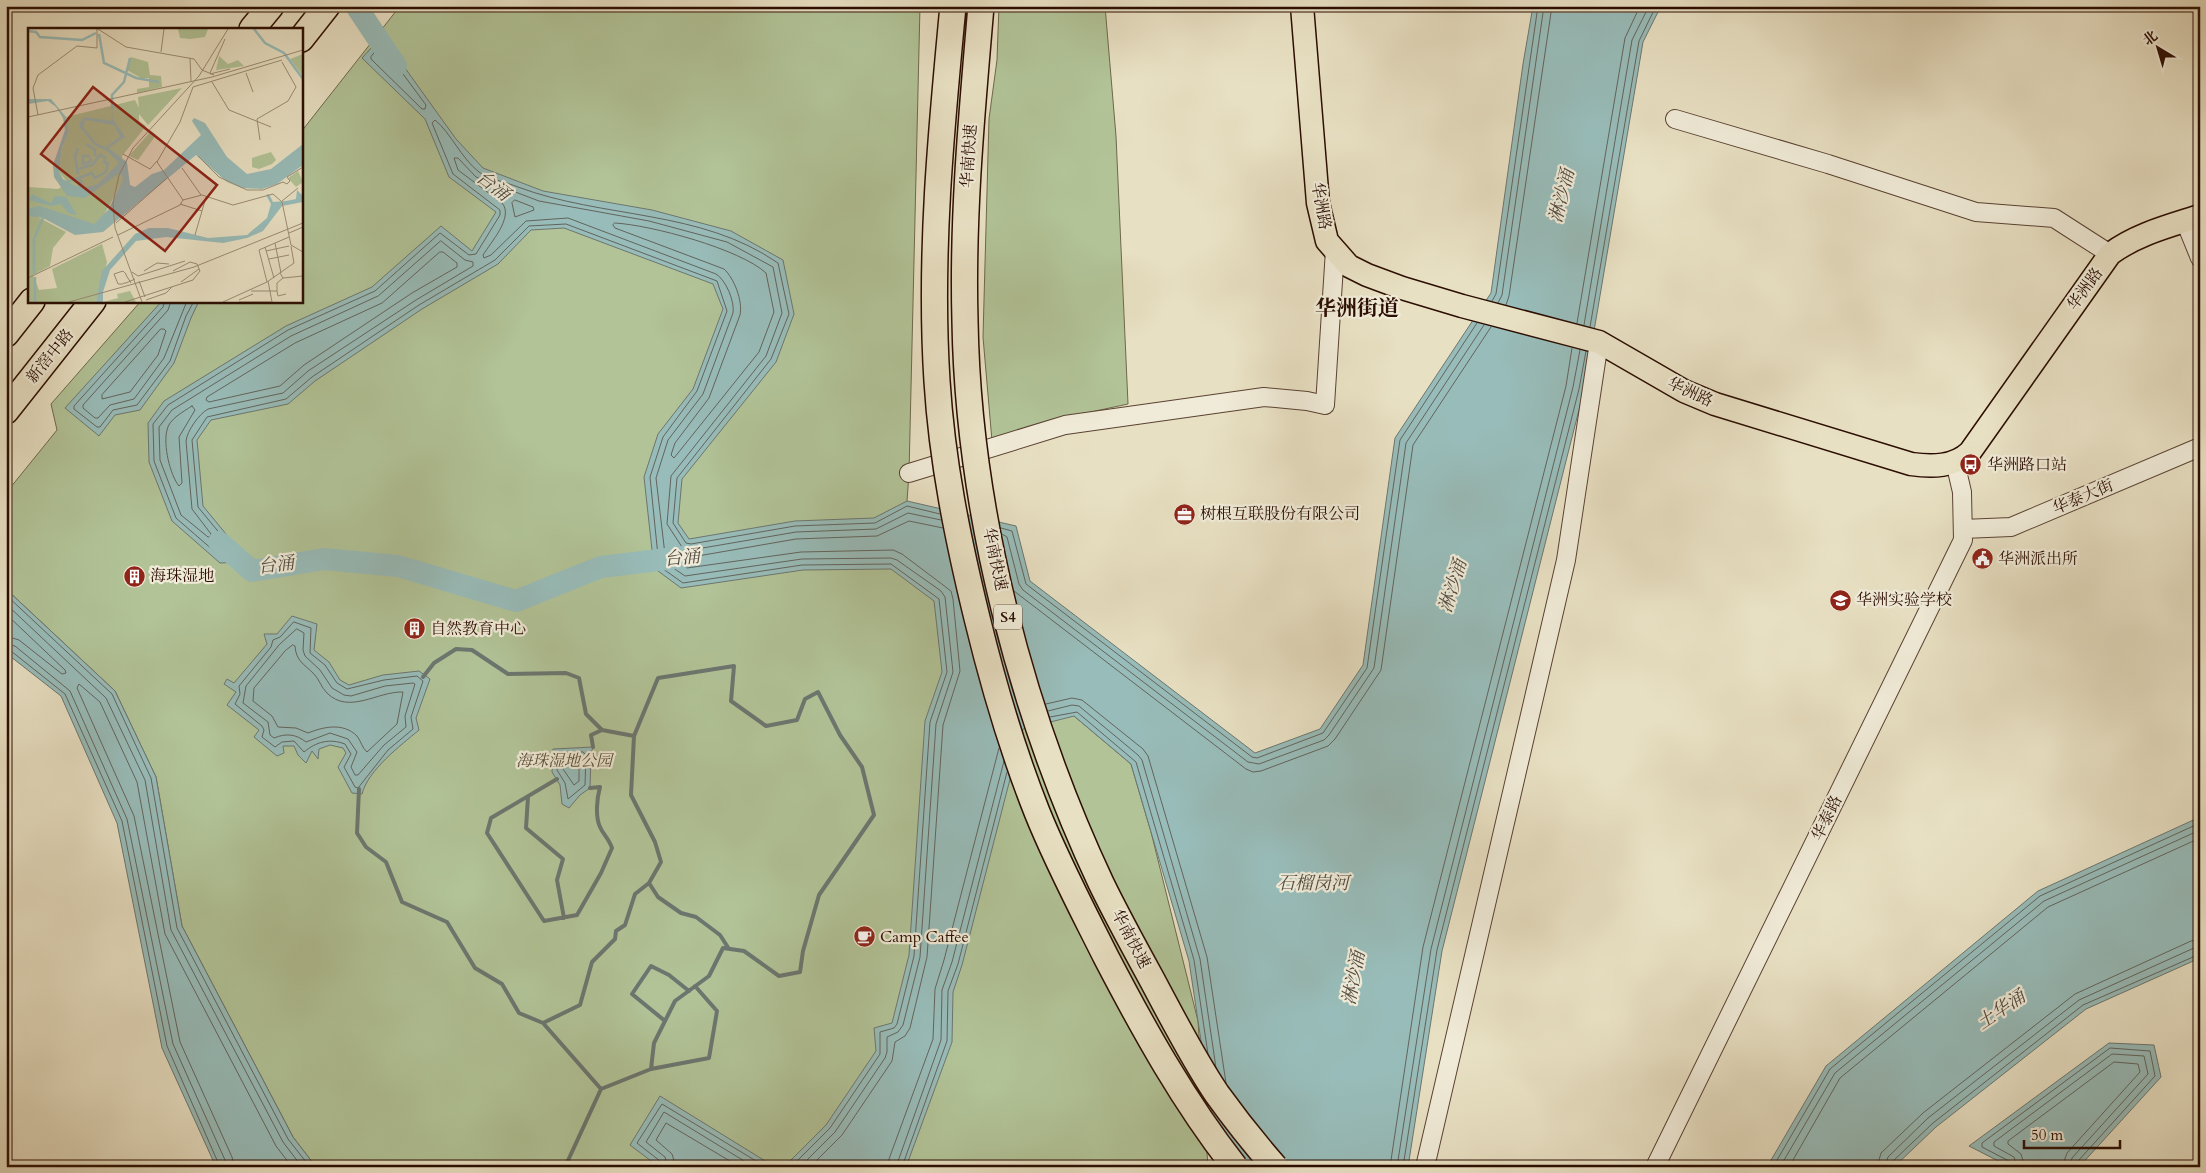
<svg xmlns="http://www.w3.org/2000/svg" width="2206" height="1173" viewBox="0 0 2206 1173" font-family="Cardo,'Noto Serif SC',serif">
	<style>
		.green { fill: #b1c397; stroke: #6e684c }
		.water { fill: #98bcb9; stroke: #6c766f }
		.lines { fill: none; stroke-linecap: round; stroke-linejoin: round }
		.shore { stroke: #62645d; stroke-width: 1 }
		.stream { stroke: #6c766f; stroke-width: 4 }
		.river { stroke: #98bcb9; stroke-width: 22 }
		.minor-casing { stroke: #5a4232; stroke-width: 20 }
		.major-casing { stroke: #2b0d01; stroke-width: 25 }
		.highway-casing { stroke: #2b0d01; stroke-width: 28 }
		.minor { stroke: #f0ebd8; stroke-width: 18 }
		.major { stroke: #e8e0c3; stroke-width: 22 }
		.highway { stroke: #e8e0c3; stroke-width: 25 }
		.highway-bridge-casing { stroke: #2b0d01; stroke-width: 28; stroke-linecap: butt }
		.highway-bridge { stroke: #e8e0c3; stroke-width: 25 }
		.labels { text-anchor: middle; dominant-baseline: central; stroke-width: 4.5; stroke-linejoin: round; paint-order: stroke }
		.shield { fill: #f0ebd8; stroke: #665042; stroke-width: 1 }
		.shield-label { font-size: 15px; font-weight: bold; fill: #2b0d01 }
		.street-label { font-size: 16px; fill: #2b0d01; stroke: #f0ebd8 }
		.poi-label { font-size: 16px; fill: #2b0d01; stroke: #f0ebd8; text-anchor: start }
		.park-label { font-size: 16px; font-style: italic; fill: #5a4d36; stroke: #f0ebd8 }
		.water-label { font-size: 18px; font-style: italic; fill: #514a41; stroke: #f0ebd8 }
		.district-label { font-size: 21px; font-weight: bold; fill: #2b0d01; stroke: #f0ebd8 }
		.inset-river { fill: none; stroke: #98bcb9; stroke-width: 2.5 }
		.inset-road { fill: none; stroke: #9c8c75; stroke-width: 1 }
		.view { fill: #8f2418; fill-opacity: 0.15; stroke: #8f2418; stroke-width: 2.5 }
		.inset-edge { fill: none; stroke: #2b0d01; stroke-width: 2.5 }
	</style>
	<rect width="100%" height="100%" fill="#e8e0c3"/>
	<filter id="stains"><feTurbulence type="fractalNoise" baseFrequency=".004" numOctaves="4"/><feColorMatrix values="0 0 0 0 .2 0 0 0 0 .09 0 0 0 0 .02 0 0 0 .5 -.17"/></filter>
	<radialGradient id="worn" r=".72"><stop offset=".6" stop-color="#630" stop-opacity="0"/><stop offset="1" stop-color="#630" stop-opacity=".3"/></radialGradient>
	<path class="green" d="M400 6H920L909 473 907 501 922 571 1074 716 1131 764 1151 832 1198 1021 1208 1167H316L293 1137 182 926 156 777 115 691 6 589V493L57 430 51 404 141 301H301V132Z
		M999 6H1105L1116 136 1128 404 1077 415 992 441 983 337 989 119 997 60Z"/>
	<path class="water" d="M1533 6H1661L1643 42 1584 390 1442 951 1408 1167H1220L1189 961 1131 764 1074 716 1023 729 962 965 953 992 952 1042 906 1167H784L826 1125 876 1051 874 1028 892 1023 909 955 925 721 942 672 934 601 891 569 803 570 681 588 654 568 644 477 658 434 693 389 723 309 713 284 564 228 531 230 498 264 422 309 315 381 288 404 211 420 197 440 203 506 235 545 242 562 220 563 172 521 149 462 148 423 164 401 286 326 372 287 441 226 472 251 496 212 449 177 425 119 362 58 382 36 456 139 483 168 543 191 652 210 731 231 783 260 794 314 776 362 682 479 678 523 689 539 795 521 874 518 907 501 1016 526 1030 581 1255 753 1320 729 1363 665 1395 438 1491 293 1523 64Z
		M162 301H199L191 318 174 363 140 410 115 415 99 436 65 408Z
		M6 589 115 691 156 777 182 926 293 1137 316 1167H216L162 1048 117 823 61 696 6 653Z
		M292 616 317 624 314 650 329 662 340 680 349 685 383 675 419 671 430 679 416 718 419 730C400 746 368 770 362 794L352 793 338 767 346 753 343 748 330 745 319 749 318 759 312 751 306 763 298 755 294 746H283L284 753 277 756 254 737 259 730 227 705 236 692 224 684 227 679 234 683 267 644 264 634H277Z
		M593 747 591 754 590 788 580 795 569 808 562 804 560 785 552 772 553 749Z
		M2200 817V958L2086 1009 1936 1127 1894 1167H1767L1826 1066 2038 891Z
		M2109 1043 2154 1045 2161 1077 2079 1167H2010L1969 1146Z
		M660 1096 775 1167H659L630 1145Z"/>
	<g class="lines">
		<path class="shore" d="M380 46 383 47 426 105 425 109H422L371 59V57Z
			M515 200 533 207 534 210 515 217 512 203Z
			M615 223C651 225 740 249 766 273L774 312 759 352 674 458 671 455 675 443 709 398 740 315C743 301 734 278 724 269L615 228 613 225Z
			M441 241 465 260 473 262V266L416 300 308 371 283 393 208 409C199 414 187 431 186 441L192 509 211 534V537H208L181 515 160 460 159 427 172 410 291 336 378 296Z
			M440 252H443L457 263V267L412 293 304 365 280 386 209 402 206 400 207 397 295 343 382 303Z
			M165 301 163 307 74 406V409L97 427H100L113 410 137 405 170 361 186 316 194 301
			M171 301 168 310 83 405V408L95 418H98L110 405 134 399 164 358 187 301
			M1492 301 1496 294 1538 6
			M1498 303 1502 295 1544 6
			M1506 305 1509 296 1552 6
			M1577 323 1625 38 1640 6
			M1584 325 1632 40 1649 6
			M1590 327 1639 41 1656 6
			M161 329H164L166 331 158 355 130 392 102 399V395Z
			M192 406 195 410 179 437 182 483 179 486C170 475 163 445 167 430 169 419 183 412 192 406Z
			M1001 528 1012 531 1026 584 1252 757 1257 758 1323 733 1367 668 1400 440 1477 323
			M1002 534 1007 537 1019 584 1023 590 1248 762 1259 764 1324 740 1329 735 1374 668 1406 443 1484 325
			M1014 591 1246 769 1253 772 1261 771 1328 746 1335 739 1381 670 1413 445 1491 327
			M6 595 112 694 151 778 177 928 288 1139 310 1167
			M6 604 106 698 145 780 171 930 283 1142 302 1167
			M6 614 65 670 66 673 62 674 19 640 6 636
			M294 622 311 628 310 653 325 665 337 683 347 689 384 680 417 676 423 681 411 717 413 729 388 750 358 788 355 787 344 767 351 754 345 744C329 738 316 742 304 752L294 741 282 742 275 747 262 737 264 730 262 726 235 704 240 694 239 686 271 647 273 640 280 637Z
			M297 629 304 633 303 650 305 656 320 670 332 688 344 695 351 696 385 686 413 683 415 684 405 716 406 727 384 745 358 775H355L351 767 357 752 348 739 330 733 306 742C296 734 286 733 274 738L270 735 268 722 243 703 246 686 279 645Z
			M6 644 15 646 70 691 127 819 173 1044 225 1160 227 1167
			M293 645 295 646C296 661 304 664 314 674 319 679 321 687 327 693 349 715 378 691 403 692L397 724 367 752C362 748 361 741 357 736 343 722 323 727 308 733L296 728 278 727 272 716 253 701 254 688 285 651Z
			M6 650 11 651 65 694 122 821 167 1046 220 1167
			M1046 704 1072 698 1082 700 1143 749 1148 756 1207 957 1226 1083
			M1048 711 1072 705 1079 706 1138 755 1142 760 1200 959 1216 1068
			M1050 717 1077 712 1136 762 1194 960 1208 1054
			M583 752 586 755 585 785 568 799 565 783 557 770 558 756Z
			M577 759 579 761V781L574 785 563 769V762L565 760Z
			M234 1167 232 1157 180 1042 134 816 77 688 79 684 100 702 137 782 165 934 276 1146 292 1167
			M662 1167 660 1161 637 1143 662 1104 766 1167
			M668 1167 665 1157 646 1142 664 1112 754 1167
			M676 1167 672 1154 656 1140 666 1123 740 1167
			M791 1167 830 1128 880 1054V1032L894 1028 897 1024 914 956 930 722 947 672 939 599 891 564 802 565 683 583 659 566 650 477 663 437 697 391 727 311 717 281 566 224 529 226 495 260 419 305 312 377 286 399 207 417 192 440 198 507 231 547 234 555 232 557H221L176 518 154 461 153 424 168 405 288 330 375 291 440 233 469 255 476 254 500 215V210L453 174 432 123 435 120C451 133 461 158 479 172 488 179 506 182 518 187 603 219 700 209 778 263L789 314 771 359 677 478 673 523 686 543 691 544 795 526 875 523 907 506 940 514
			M800 1167 835 1132 885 1058 887 1052V1037L898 1032 903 1025 920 957 936 724 953 672 945 597 941 591 897 560 891 558 802 559 685 576 666 563 656 478 668 440 703 394 733 313C735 302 726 280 716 274L568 218 526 221 491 255 484 258 483 255C491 242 514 217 502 203L458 170 454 158H458L476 177 539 201 649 221 727 242 773 267 782 313 766 356 671 476 667 524 682 547 691 550 796 532 876 529 908 513 941 520
			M810 1167 842 1135 892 1061 895 1042 905 1036 910 1028 927 957 943 725 960 671 953 599 951 591 902 554 893 550 801 552 687 568 673 559 672 554 675 552 682 556 692 557 796 539 877 536 909 521 943 528
			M888 1167 889 1159 933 1039 935 989 944 960 999 748
			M896 1167 941 1040 942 990 952 962 1004 761
			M902 1167 947 1041 948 991 958 964 1007 772
			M1390 1167 1423 947 1566 386 1572 348
			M1397 1167 1431 949 1573 387 1580 350
			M1403 1167 1437 950 1579 389 1586 351
			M1773 1167 1830 1069 2040 896 2200 823
			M1780 1167 1835 1073 2044 901 2200 830
			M1789 1167 1840 1078 2048 907 2200 838
			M1877 1167 1881 1153 1923 1113 2075 994 2191 941 2200 940
			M1885 1167 1888 1157 1928 1118 2079 1000 2194 948 2200 947
			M1891 1167 1893 1161 1933 1123 2083 1005 2200 954
			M2011 1167 2009 1161 1982 1147V1143L2110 1048 2150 1051 2155 1076 2078 1161 2076 1167
			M2017 1167 2014 1157 1994 1146V1142L2112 1054 2144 1056 2148 1074 2072 1158 2070 1167
			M2025 1167 2021 1154 2008 1144V1141L2114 1062 2138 1064 2140 1072 2067 1153 2062 1167"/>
		<path class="stream" d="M423 677 434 663 456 649 472 650 508 674 566 673 579 678 586 714 602 730 634 736
			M593 747 591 735 602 730
			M557 779 491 818 487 833 544 921 577 915 601 873 612 848C609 839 603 834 600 827 595 816 597 798 600 787L590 788
			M359 789 357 833 366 847 386 862 402 902 447 922 475 968 502 984 519 1013 543 1023 601 1089
			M528 797 526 828 563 859 557 880 564 918
			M649 883 658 897 681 913 696 917 720 935 729 949
			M665 1021 632 994 651 966 669 975 689 991
			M543 1023 580 1005 592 962 615 939 616 931 625 925 635 894 649 883 661 862 655 842 631 795 634 736 658 678 734 666 731 701 766 726 797 720 805 699 818 692 840 735 862 767 874 815 819 895 803 951 800 972 779 976 744 951 723 948 709 976 675 1001 654 1043 651 1069 601 1089 565 1167
			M651 1069 709 1058 717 1011 695 986"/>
		<path class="river" d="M356 6 396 66
			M219 542 252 571 324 559 398 566 516 601 601 567 683 557"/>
		<defs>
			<path id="minor" d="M1675 119 1828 164 1976 212 2054 218 2110 254
				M2185 221 2200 258
				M909 473 1065 425 1264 397 1307 401 1325 405 1335 250
				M1963 529 2011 527 2200 447
				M1425 1167 1566 560 1599 342
				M1655 1167 1963 540 1962 492 1955 462"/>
			<path id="major" d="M1302 6 1318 203 1327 241 1349 266 1367 275 1402 288 1462 306 1599 342 1684 391 1715 404 1911 464C1932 467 1954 467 1970 452L2110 254C2137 234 2169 226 2200 216"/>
			<path id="highway" d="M252 29 271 6
				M301 39 327 6
				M6 334 32 301
				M6 411 93 301"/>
		</defs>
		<use href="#minor" class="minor-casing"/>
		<use href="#major" class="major-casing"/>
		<use href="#highway" class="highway-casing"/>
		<use href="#minor" class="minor"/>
		<use href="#major" class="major"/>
		<use href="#highway" class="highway"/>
		<defs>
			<path id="highway-bridge" d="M953 6C941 131 929 256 937 381 942 462 958 540 977 618 993 684 1012 749 1037 812 1057 862 1082 909 1106 957 1144 1030 1184 1102 1235 1167
				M981 6C972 111 962 216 965 321 968 509 1021 713 1101 883 1116 914 1133 945 1150 976 1171 1015 1192 1057 1217 1094 1235 1119 1254 1143 1275 1167"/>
		</defs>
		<use href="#highway-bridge" class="highway-bridge-casing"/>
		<use href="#highway-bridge" class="highway-bridge"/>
	</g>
	<defs>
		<symbol id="bus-disc" viewBox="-11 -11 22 22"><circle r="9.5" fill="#8f2418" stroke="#f0ebd8"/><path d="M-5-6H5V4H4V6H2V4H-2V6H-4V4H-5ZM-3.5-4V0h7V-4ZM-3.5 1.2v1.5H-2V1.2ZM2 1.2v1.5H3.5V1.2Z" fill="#fff"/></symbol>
		<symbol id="office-disc" viewBox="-11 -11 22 22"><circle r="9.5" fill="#8f2418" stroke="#f0ebd8"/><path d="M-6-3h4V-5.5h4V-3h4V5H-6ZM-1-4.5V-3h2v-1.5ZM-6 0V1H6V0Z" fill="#fff"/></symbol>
		<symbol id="civic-disc" viewBox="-11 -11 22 22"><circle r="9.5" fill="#8f2418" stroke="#f0ebd8"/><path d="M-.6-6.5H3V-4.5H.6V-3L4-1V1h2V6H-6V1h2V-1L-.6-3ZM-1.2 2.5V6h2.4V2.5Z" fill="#fff"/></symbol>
		<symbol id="building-disc" viewBox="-11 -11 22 22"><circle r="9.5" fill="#8f2418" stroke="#f0ebd8"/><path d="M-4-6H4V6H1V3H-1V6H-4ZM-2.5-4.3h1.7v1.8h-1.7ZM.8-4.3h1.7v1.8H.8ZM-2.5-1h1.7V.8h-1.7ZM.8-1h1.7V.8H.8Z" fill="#fff"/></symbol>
		<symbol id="school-disc" viewBox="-11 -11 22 22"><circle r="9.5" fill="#8f2418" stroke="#f0ebd8"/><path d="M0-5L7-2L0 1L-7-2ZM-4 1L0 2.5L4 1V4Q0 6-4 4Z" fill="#fff"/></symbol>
		<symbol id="cafe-disc" viewBox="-11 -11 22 22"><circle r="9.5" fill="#8f2418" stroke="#f0ebd8"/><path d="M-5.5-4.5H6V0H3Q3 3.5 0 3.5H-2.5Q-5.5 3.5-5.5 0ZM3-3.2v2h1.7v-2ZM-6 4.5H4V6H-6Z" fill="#fff"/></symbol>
	</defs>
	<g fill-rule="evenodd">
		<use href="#bus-disc" x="1958" y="452" width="25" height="25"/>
		<use href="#office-disc" x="1172" y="502" width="25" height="25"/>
		<use href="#civic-disc" x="1970" y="546" width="25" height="25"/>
		<use href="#building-disc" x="122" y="564" width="25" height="25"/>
		<use href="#school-disc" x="1828" y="588" width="25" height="25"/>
		<use href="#building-disc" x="402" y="616" width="25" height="25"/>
		<use href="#cafe-disc" x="852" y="924" width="25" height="25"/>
	</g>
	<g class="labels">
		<rect class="shield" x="994" y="604.5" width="28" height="25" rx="4"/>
		<g class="shield-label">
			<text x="1008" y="617">S4</text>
		</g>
		<g class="street-label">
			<text transform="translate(969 156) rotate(-86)">华南快速</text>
			<text transform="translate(1321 206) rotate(80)">华洲路</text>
			<text transform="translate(2085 289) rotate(-54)">华洲路</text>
			<text transform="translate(50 356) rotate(-51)">新滘中路</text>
			<text transform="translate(1690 392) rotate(25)">华洲路</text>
			<text transform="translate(2083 497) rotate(-23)">华泰大街</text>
			<text transform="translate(995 559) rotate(78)">华南快速</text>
			<text transform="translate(1827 818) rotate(-64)">华泰路</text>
			<text transform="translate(1131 939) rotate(62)">华南快速</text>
		</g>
		<g class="poi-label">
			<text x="1987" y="465">华洲路口站</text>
			<text x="1200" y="514">树根互联股份有限公司</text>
			<text x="1998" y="559">华洲派出所</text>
			<text x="150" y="576">海珠湿地</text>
			<text x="1856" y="600">华洲实验学校</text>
			<text x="430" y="629">自然教育中心</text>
			<text x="880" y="937">Camp Caffee</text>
		</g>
		<g class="park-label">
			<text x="564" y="761">海珠湿地公园</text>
		</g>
		<g class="water-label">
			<text transform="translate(493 186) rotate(37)">台涌</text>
			<text transform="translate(1562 196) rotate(-76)">淋沙涌</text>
			<text transform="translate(682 558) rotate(-6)">台涌</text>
			<text transform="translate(276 565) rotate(-7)">台涌</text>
			<text transform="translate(1453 586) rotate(-73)">淋沙涌</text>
			<text x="1313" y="883">石榴岗河</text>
			<text transform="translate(1354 978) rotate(-79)">淋沙涌</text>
			<text transform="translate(2001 1010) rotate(-34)">土华涌</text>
		</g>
		<g class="district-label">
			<text x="1357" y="308">华洲街道</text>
		</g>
	</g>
	<g transform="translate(28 28)">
		<rect width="275" height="275" fill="#e8e0c3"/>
		<path d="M150 1H180L177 9 162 11 152 10ZM275 26V48L262 31ZM191 28 200 36 210 32 216 38 188 42ZM103 29 120 34 122 47 133 48 134 59 109 65V61L121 59V50H113L99 42ZM154 60 120 97 111 86V93L118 98 94 128 95 153 73 192 66 196H57L12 179 0 180V159L30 161 40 155 31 144 34 120 41 104 38 89 107 72 111 80 110 69ZM123 103 128 107 110 132 101 128ZM243 124 248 132 244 136 231 141 224 139V130ZM270 143 275 154 268 159 260 150ZM6 187 38 204 25 220 22 238 5 247 11 262 29 260 24 241 74 216 79 234 68 274H0V188ZM102 263 108 274H75L90 270 89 266Z" fill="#b1c397"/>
		<path d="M0 71H23L38 89 41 104 34 120 31 144 35 151 47 158H51L50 152 53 150 57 160 70 156 91 135 76 120 92 109 86 97 58 92 53 102 51 96 56 89 83 93 85 78 84 90 97 109 80 120 99 134 102 157 107 159 124 146 136 142 173 107 164 93 166 90 177 95 199 129 219 146 243 141 275 116V137L249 156 234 161 214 160 199 154 168 127 75 204 47 207 15 190 0 188V180L12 178 66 196 80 182 95 152 94 147 90 146 57 170 39 168 26 149 25 137 37 102 35 90 28 79 20 73 0 76ZM269 162 275 168V174L254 178 235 203 219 210 195 215 138 209 108 213 82 242 75 264V274H68L74 243 107 206 121 200H140L180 210 219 207 239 190 243 176 238 167 241 166 245 174 258 173 268 171ZM4 166 23 175 27 168 38 169 49 187 40 185 33 176 23 178 0 172Z" fill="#98bcb9"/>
		<path class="inset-river" d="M226 1 237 15 256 25 275 51M0 3 8 4 12 9 54 12 68 5M71 6 76 35 108 50 131 54M84 81V67L96 54 102 30M53 98 67 116 78 121M58 116 67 122V128M50 120 47 128 50 146M62 128H55V136L62 134 63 130M39 154 64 145 67 150 78 144 80 135 76 134 77 129 72 127 64 137 50 141M6 246V211L15 190M7 274V249"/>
		<path class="inset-road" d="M70 1 98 19 166 31 174 42 186 47M133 24 136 1M162 30 163 53M254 32 165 59 152 94 129 134 155 172 174 167 205 177 245 166 254 174 263 217 275 224M182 45 197 11M218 45 225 64M182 46 202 41M184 54 201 82 243 99M10 87 5 60 10 47 49 18 69 20V1M0 89 184 49 275 22M232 112 229 91 260 73 268 59 254 34M95 126 122 141 129 133M170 128 191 149 219 162H235L255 154 259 156 262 153 259 149 275 139M154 140 173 167M254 173 270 160M152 176 174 183M88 195 139 150M261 205 275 199M90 207 152 177 155 172M167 207 178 169M247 215 253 245M237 219 246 250M238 223 261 218M241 231 261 227M116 243 129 235 141 236M104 244 110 248 157 233M252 245 255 250 275 248M0 250 85 209M111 253 117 269M240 253 244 274M153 254 171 241M239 254 266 235 263 218M103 255 98 247V246L95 243 86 246 90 256H95L96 255H98L107 251M223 263H249L250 268 258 266M249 263V255L255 250M118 272 138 265 145 258M211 272 225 266M41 274 166 239 275 195M97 274 165 252 172 243 169 236 162 234 145 243M114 274 87 200 85 175 91 147 105 120 171 48 200 1M195 274 239 254 231 222 261 209M211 274H243"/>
		<path class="view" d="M65 59 189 157 137 223 13 126Z"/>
		<rect width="275" height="275" class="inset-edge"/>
	</g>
	<rect width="2206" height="1173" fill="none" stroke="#e8e0c3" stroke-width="25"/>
	<rect x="8" y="8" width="2191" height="1158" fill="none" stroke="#2b0d01" stroke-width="2.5"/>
	<rect x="12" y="12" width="2181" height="1148" fill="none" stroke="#2b0d01"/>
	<g transform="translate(2158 48) rotate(322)" stroke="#f0ebd8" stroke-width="4" paint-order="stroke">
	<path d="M0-4L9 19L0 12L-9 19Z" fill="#2b0d01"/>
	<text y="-8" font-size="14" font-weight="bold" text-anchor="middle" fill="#2b0d01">北</text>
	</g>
	<path d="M2024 1140v8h96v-8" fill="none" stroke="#2b0d01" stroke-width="2.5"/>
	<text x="2031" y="1140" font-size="15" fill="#2b0d01" stroke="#f0ebd8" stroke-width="4" paint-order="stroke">50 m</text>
	<rect width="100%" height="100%" filter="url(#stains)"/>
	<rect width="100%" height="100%" fill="url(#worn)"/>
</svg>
